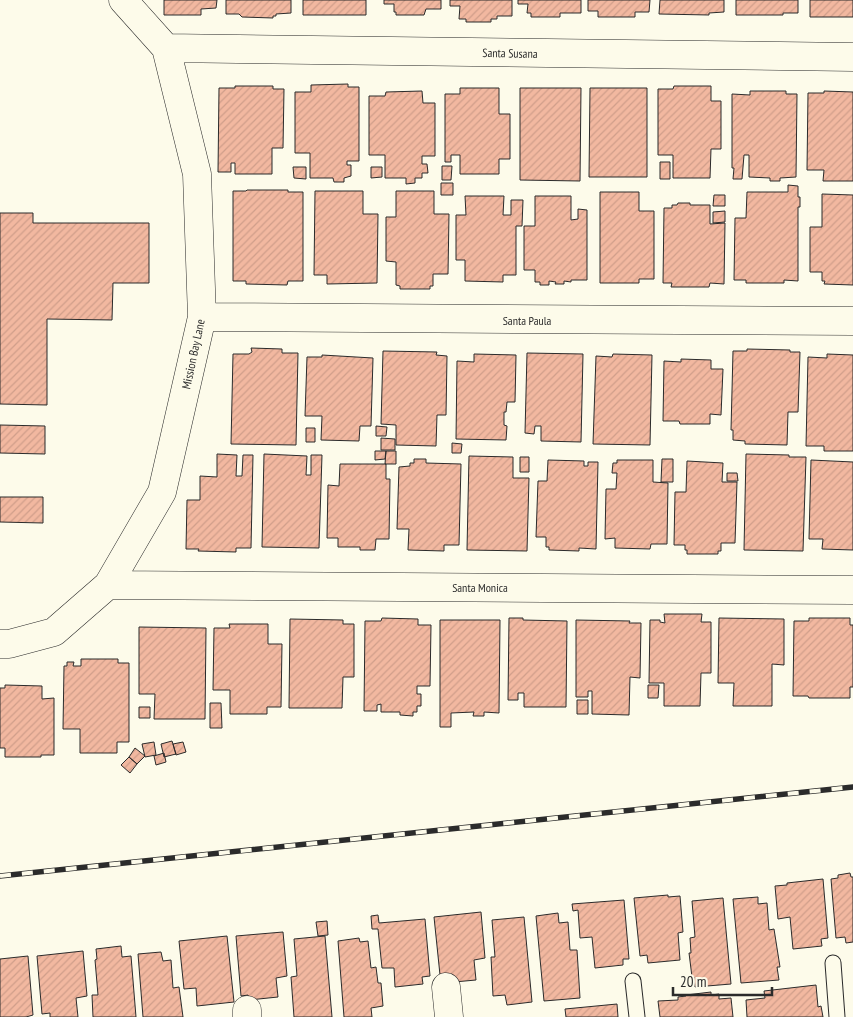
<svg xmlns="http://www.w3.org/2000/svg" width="853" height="1017" viewBox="0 0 853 1017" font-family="'PT Sans Narrow',sans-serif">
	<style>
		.building { fill: url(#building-hatch); stroke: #2b2b2b }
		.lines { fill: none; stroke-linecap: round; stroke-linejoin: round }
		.service-casing { stroke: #2b2b2b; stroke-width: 17 }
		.minor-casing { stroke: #2b2b2b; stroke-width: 29 }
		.service { stroke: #fdfbea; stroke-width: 15 }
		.minor { stroke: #fdfbea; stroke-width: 28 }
		.rail-casing { stroke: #2b2b2b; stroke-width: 5.5 }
		.rail { stroke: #fdfbea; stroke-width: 4; stroke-dasharray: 11; stroke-linecap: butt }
		.labels { text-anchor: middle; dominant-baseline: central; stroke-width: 4; stroke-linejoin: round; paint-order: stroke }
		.street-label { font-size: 12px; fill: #2b2b2b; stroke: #fdfbea }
	</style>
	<defs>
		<pattern id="building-hatch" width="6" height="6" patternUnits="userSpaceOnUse" patternTransform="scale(1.25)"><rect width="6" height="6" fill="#f2b8a0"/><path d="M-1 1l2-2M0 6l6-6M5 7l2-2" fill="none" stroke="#d09e8a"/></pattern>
	</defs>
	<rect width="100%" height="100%" fill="#fdfbea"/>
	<path class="building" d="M164 0H217L216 8 201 9V15H164Z
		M226 0H291V13L276 14V16H273V18L242 17 239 14H226Z
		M303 0H366V15H303Z
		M384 0H441V9H426L424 15H396V12H394V4H384Z
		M450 0H512V16H497V19H491V22H466V19H459L460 6H450Z
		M518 0H581V13H560V17H531V13H527L528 4H518Z
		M588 0H650L649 12H635V17H598V11H588Z
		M660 0H724V12L709 13V15L659 14Z
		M736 0H798V13H783V15H736Z
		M810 0H853V17H810Z
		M348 84V87H359V161H347V165H351V176L344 178V182H334L333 178H310V153H295V92H311V85Z
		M235 86H273V89H284L283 148H272V174H235V163H231V172H218L219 88H235Z
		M674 86H711V101H721V149H711L710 178H673V155H658V89H673Z
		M460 88H499V114H510V159H499V174H460V155H451V162H445V94H460Z
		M520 88H581L580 181 520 180Z
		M590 88H647V177H589Z
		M422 91 423 103H435V156H422V164H427L428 173H422V178H415V183L406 184V178H385V155H369V96H385L386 92Z
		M750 91H786V94H797L796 177 780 178V181H770V178L749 177V155H744L742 179H733L734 168H732V94L750 95Z
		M824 91 853 92V181H823L824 170H807L808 93H824Z
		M660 162H670V179H660Z
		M442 166H452L451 180H442Z
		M293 167H306V179L294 178Z
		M371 167H382V177L371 178Z
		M441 183H453V195H441Z
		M788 185 798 186V197H800V207H798V281L784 280V283H746V280H734L735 218H746L747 192H788Z
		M247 190H288V192H303V281H288L287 285 246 284V281H233V191H246Z
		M315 191H363V214H378L377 283 327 284V275H314Z
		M396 191H434V214H449L448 274H433V286H430V289H400V286L396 285V262L386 261V217H396Z
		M600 192H639V211H654V279H639V283H600Z
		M822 194 853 195V285L824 284 825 281H822V272H810V227H822Z
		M714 195H725V206H713Z
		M465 196H504L503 215H511V200H523L522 226H516V275H503V282L465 281V260H456V215H466Z
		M535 196H571V220L578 219V209L587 210V280H571V282L564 281V284H555L556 282 549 281V285H540V282H535V270H524V226H535Z
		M678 203H690V205H710V224L725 223 724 284 710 283 709 287H671L672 283H663L664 208H672V205H677Z
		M725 211V222L713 223V212Z
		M0 213H33V223H149V283H113L112 320 47 319V405L0 404Z
		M251 348 282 349V353H298L296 445 231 444 233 354H249L252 352Z
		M747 349 790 350V352H800L798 412H788L787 445 745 444V441L733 440V430H731L733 351H747Z
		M383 351 437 352 436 355 447 356 446 415H437L436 446 396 445V425L381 424Z
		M527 353 583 354 581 442 541 441V426H535L534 434 525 433Z
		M474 354 516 355 515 402H507L506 412H504V425L507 426 506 440 456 439 457 361 474 362Z
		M613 354 652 355 650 445 593 444 596 356 612 357Z
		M827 354 853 355V451H824V446H806L808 357 827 358Z
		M322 355 373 358 371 426H360L359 441 321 440 322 416H305L307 357H322Z
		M681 359 711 360V369H723L721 415 710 414V424H680L679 421H663L664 361 681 362Z
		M0 425 45 426V454L0 453Z
		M376 426 387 427 386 436H376Z
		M306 428H315V442H306Z
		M381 438 395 439V450H381Z
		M452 443 462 444 461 453H452Z
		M375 451H386L385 459 375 460Z
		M386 451H396V464H385Z
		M217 454 237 455 236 476H242L243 455H253L251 548H236V552L198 551 199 549H186L187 500H200V476L217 477Z
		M264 454 307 456 306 475H311V455H322L319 548 262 547Z
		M746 454 789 455V457H806L803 551 744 550Z
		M469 456 513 457V478H529L527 551 467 550Z
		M520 457H529V472H520Z
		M414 459H426V463L461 464 459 545H444V551L408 550 409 529H397L399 467 410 466V463H414Z
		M662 459H673V482H661Z
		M548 460 584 461V466H588V462H598L596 549 579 548V551L549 550V547H546V537H536L538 481H547Z
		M617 460H653V482L668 483 667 544H651L650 549 615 548V538L605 539 606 489H616L617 473H612L613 463H617Z
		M811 460 853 462V550L822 549 823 539H809Z
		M687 461 723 463 722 482H737L735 543H721V551H718V554H687V550H685V545H674L675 492H686Z
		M340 464H386V479H390L389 539H376L375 550H360V547H338V538H327L328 485 339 486Z
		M727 473H737L738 481H727Z
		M0 497H43V523L0 522Z
		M664 614H702L701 622H711V673H701L700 706H664V683H649L650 620H660V622L665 623Z
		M382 618 418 619V625H431L430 686H417V694H421V706H417V712H413V716L400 715V712H381V704L377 705V711H364L365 621H381Z
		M509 618H523V620L567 621 566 707H524V693H518V700H508Z
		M719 618 784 619V665L772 664V706H733L734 683H718Z
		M809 618H850V625H853V687H850V698H809L808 696H793L794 621H809Z
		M290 619 343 620V624H354V677H343L342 708H289Z
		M440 620H500L499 713 484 712V716H473L474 712 451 713V727H440Z
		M576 620 630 621 629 623H641L640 678 630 677 629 715 592 714V691H588V697H576Z
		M229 624H268V644H282L281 707H267V714H230V690H213L214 628H230Z
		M139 627 206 628 205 719H154L155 694H139Z
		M81 659H118V663H129V742H117V753H80V729H63L64 666H67V662H74L73 666H81Z
		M5 685 42 686V699L54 698V755H41V757H5V748H0V688H5Z
		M648 685H659L658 698H648Z
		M577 700H588V714H577Z
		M210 703H221L222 728H210Z
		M139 707H150V718H139Z
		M172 741 176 754 164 757 161 744Z
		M154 742 156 755 145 757 142 744Z
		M183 742 186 752 176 755 173 744Z
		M135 748 145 756 137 764 129 757Z
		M164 753 166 762 156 765 154 756Z
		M129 757 137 764 130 773 121 765Z
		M850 873 851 877H853V942L846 943 845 937 836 938 831 879 838 878V875Z
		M823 879 828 938 821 939 822 946 793 949 790 917 778 919 775 886 787 885V883Z
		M668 895V897L680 896 683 932 678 933 680 960 648 963 647 955 640 956 634 898Z
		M758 897V904L767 903 769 930 774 929 780 967H777L779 980 741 983 733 899Z
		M723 898 731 984 695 987 694 977H692L689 953H691L690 938 695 937 692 901Z
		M624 900 629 959H623V965L595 968 592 937 580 938 578 910 573 911 572 904Z
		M481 912 485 958 474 960 476 980 443 983 440 975 434 917Z
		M558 913 559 923 568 922 570 950H577L580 998 544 1001 536 916Z
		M378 915 379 923 425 919 430 976 422 977 423 984 395 987 394 968H382L378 929H372L371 916Z
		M524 917 532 1002 507 1005 505 995 493 996 491 957H495L492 920Z
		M327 921 328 935 318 936 316 922Z
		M283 932 287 976 276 978 278 997 249 1000 248 995 241 996 236 936Z
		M227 936 234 1002 197 1006 196 988 184 989 179 941Z
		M325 936 332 1017H294L291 977 297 976 294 939Z
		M359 938 360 942 368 941 371 968 376 967 378 983H381L383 1006 371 1008 372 1017H344L338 941Z
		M121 946 122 957 131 956 136 1017H93L92 995H98L95 960 97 959 96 949Z
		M83 951 87 996 76 998 78 1017H50V1013L42 1014 37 956Z
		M161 952 163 961 171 960 173 988 179 987 183 1017H143L138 954Z
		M28 956 33 1015 26 1017H0V959Z
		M816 985 818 1007 821 1006 823 1017H747L746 1000 765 998 764 991Z
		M711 992V995L719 994V999L731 998 733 1017H660L658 1001 678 1000V997L686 996V995Z
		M617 1004 618 1017H566L565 1009Z"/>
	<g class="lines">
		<defs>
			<path id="service" d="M833 963 837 1017
				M633 981 637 1017"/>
			<path id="minor" d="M166 48 853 57
				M202 317 853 321
				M108 585 853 590
				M0 644H9L54 632 108 585 162 492 202 317 197 174 166 48 123 0
				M446 987 449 1017
				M247 1010V1017"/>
		</defs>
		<use href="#service" class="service-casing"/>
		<use href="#minor" class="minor-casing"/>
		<use href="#service" class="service"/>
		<use href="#minor" class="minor"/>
		<defs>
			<path id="rail" d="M0 876 853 787"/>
		</defs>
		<use href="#rail" class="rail-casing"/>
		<use href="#rail" class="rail"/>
	</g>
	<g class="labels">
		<g class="street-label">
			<text transform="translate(510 53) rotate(1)">Santa Susana</text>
			<text x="527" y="320">Santa Paula</text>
			<text transform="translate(193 354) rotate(-78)">Mission Bay Lane</text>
			<text x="480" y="587">Santa Monica</text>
		</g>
	</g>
	<path d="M673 987v8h99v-8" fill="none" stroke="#2b2b2b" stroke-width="2.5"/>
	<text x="680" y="987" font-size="15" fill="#2b2b2b" stroke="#fdfbea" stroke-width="4" paint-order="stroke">20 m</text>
</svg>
